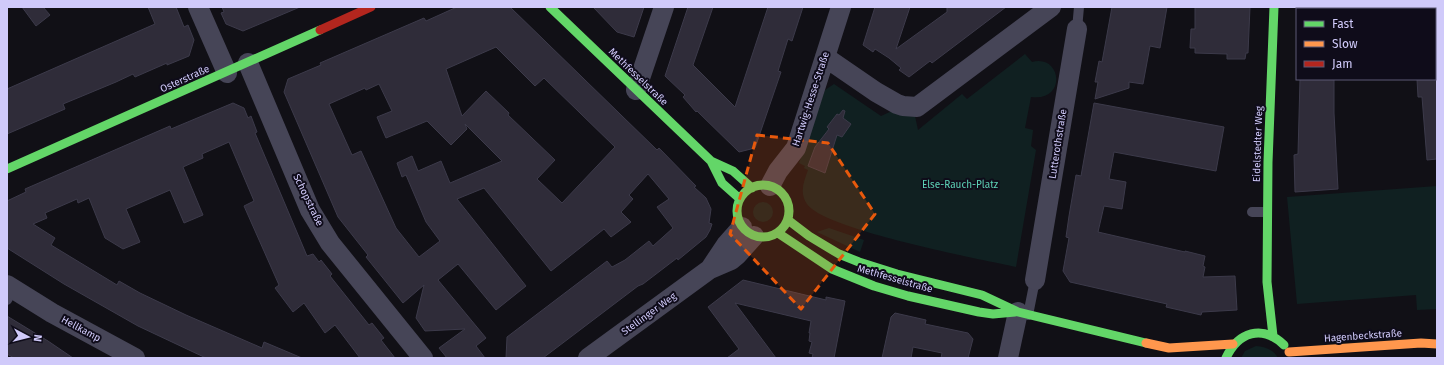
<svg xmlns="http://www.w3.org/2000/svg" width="1444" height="365" viewBox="0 0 1444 365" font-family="'Fira Sans',sans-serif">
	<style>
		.green { fill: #102021 }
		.building { fill: #2f2c39; stroke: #3c3a4a; fill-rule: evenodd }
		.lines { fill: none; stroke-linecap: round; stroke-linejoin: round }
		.lane { stroke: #464557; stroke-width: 10 }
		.street { stroke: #464557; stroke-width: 20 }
		.fast { stroke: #63d668; stroke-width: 9 }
		.slow { stroke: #ff974d; stroke-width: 9 }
		.jam { stroke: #b3261e; stroke-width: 9 }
		.marked { fill: #e8590c; fill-opacity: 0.2; stroke: #e8590c; stroke-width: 3; stroke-dasharray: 8 5; stroke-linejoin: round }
		.labels { text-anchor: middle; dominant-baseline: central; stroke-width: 4; stroke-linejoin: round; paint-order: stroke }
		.street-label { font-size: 10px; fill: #d0cafa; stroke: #0f0c1a }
		.park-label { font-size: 10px; fill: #5ed3b8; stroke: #0f0c1a }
	</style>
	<rect width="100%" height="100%" fill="#111016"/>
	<path class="green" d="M1025 54 1032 62C1062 54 1067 102 1031 97L1025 128 1033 130 1031 146 1036 150 1016 267C980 259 825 230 807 204 799 192 804 182 808 170L804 168 805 166 799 163 825 90 834 84 881 116 894 110 915 116 918 130 962 94 967 99Z
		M1437 186V309L1417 310 1416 295 1297 304 1287 197Z
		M753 212a10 10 0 1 1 20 0a10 10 0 1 1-20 0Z
		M829 228 864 240 860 252 817 232Z
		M1256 346C1265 347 1273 349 1278 358H1241L1245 351Z"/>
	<path class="building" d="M22 7H43L50 15 36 26Z
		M148 7H176L184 27 188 25 194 40 189 56 167 65V63L135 77 133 74 116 82 63 104 65 109 7 134V89L155 24Z
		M222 7H300L243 31 226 24 221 13 224 12Z
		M457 7H510L657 150 659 148 696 186 694 187 706 198 711 209 709 223 712 224 710 230 706 237 678 260 677 258 643 284 638 286 543 358H506L507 337 607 261 612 267 625 260 649 241 653 246 673 228 657 207 669 199 648 174 629 195 633 199 621 212 631 222 611 237 604 229 551 271 484 188 457 199 526 286 496 310 458 264 438 280 486 338 476 346 485 358H447L439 348 465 329 425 331 416 318 424 285 403 303 366 257 368 255 338 217 284 92 288 79 321 65 320 63 424 18 426 21ZM496 47 535 86 544 78 615 147 562 203 537 179 555 160 508 115 509 113 486 91 462 116 446 69ZM379 84 392 111 377 117 386 138 427 121 451 145 467 129 465 124 502 161 450 183 441 161 418 171 412 156 397 163 402 177 406 175 426 222 440 241 419 257 396 228 361 151 352 155 329 104 365 88 366 90Z
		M593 7H644L634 37 617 32Z
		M688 7H713L693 65 735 107 768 7H803L792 41 788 39 778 71 781 72 755 148 739 152 697 111 696 112 683 97 685 95 665 76Z
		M875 7H910L896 49 947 12V7H1006L932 63 930 61 909 77 899 70 901 68 889 58 875 49 873 52 863 45Z
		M1112 7H1167L1160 48 1150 46 1143 84 1129 82V88L1095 99 1098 82H1095L1099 61 1102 62Z
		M1195 7H1250L1248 53H1246L1245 59H1227V54L1195 53V48H1190L1191 29H1195Z
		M1300 79H1334V113L1338 189 1295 192 1294 155 1298 154Z
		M1417 79H1437V159L1427 160 1422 97H1418Z
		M233 103 244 108 248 118 251 116 257 132 255 133 307 256 313 254 319 262 321 260 332 274 330 276 369 325 372 323 384 338 381 340 395 358H360L335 325 325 333 304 303 293 312 275 288 279 285 244 206 254 201 229 142 202 154 203 158 183 167 203 215 184 223 170 190 126 209 140 242 123 249 105 238 89 198 78 203 77 199 45 213 47 218 33 224 55 238 51 245 117 285 119 281 140 293 186 315 262 348 264 342 302 358H206L138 326 64 284 7 248V201L26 192 25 189 170 126 171 129Z
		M1094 103 1224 127 1216 171 1114 152 1109 179 1126 182 1122 209 1104 206 1098 232 1185 252V251L1205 256 1203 266 1205 267 1203 277 1235 276 1237 310 1202 312 1201 315 1166 307 1167 304 1070 282 1063 271 1069 238 1066 237 1069 216 1076 175 1081 176Z
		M843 110 845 111 843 118 851 124 842 137 837 135 825 173 808 166 815 147 829 129 827 127 837 114 839 115Z
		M743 280 826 300V297L845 301 834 358H812L813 354 809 353 812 342 809 341 810 333H809L811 321 735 303 776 358H727L739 349 708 307Z
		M895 313 926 320 925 324 968 333 973 339 968 358H941L942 353 913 347 911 358H882L891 317Z
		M7 316 48 341 73 358H14L7 354Z"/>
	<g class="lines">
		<path class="lane" d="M1077 29 1079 7
			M1252 212H1267
			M7 300 13 290
			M1028 315 1035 280"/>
		<path class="street" d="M198 7 227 73
			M825 57 876 92 897 104 903 106 917 107 1051 7
			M248 63 310 210 330 243 423 358
			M636 90 664 7
			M770 186 778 171 796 148 841 7
			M710 269 726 245 742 227
			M1035 280 1077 29
			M7 285 52 313 135 358
			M588 358 710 269 731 260 737 255 754 236
			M1008 358 1018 312"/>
		<path class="fast" d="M550 7 711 161 733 171 752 188
			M711 161 722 183 740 199
			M7 169 320 30
			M737 211a26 26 0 1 1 52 0a26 26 0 1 1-52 0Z
			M788 220 809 236 839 254 859 262 897 274 982 295 1018 312 1146 343
			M778 233 832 269 874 286 908 296 979 312 993 314 1015 312
			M1273 336 1267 282 1268 162 1274 7
			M1226 358C1238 332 1262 324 1284 345"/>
		<path class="slow" d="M1146 343 1169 348 1233 344
			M1289 352 1421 343 1437 344"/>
		<path class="jam" d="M320 30 371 7"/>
	</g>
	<path class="marked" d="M757 135 828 143 875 214 801 309 730 234Z"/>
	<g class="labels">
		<g class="street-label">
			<text transform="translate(638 77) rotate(44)">Methfesselstraße</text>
			<text transform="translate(185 79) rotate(-24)">Osterstraße</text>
			<text transform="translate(811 99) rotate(-72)">Hartwig-Hesse-Straße</text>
			<text transform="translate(1058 144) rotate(-81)">Lutterothstraße</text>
			<text transform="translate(1258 144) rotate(-88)">Eidelstedter Weg</text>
			<text transform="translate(308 200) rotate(64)">Schopstraße</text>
			<text transform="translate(895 279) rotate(16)">Methfesselstraße</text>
			<text transform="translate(649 314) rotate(-36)">Stellinger Weg</text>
			<text transform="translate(81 329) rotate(28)">Hellkamp</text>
			<text transform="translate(1363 336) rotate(-4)">Hagenbeckstraße</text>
		</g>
		<g class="park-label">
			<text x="960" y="185">Else-Rauch-Platz</text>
		</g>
	</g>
	<rect width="1444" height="365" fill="none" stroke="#d0cafa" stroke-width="16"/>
	<rect x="1296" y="8" width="140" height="72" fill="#0f0c1a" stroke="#5c5874"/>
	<rect x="1304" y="21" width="20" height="6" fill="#63d668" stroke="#5c5874"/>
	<text x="1332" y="28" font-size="12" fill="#d0cafa">Fast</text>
	<rect x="1304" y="41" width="20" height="6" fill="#ff974d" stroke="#5c5874"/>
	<text x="1332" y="48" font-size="12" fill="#d0cafa">Slow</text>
	<rect x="1304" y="61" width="20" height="6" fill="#b3261e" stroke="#5c5874"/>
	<text x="1332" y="68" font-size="12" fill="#d0cafa">Jam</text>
	<g transform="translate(28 337) rotate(97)" stroke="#0f0c1a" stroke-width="3" paint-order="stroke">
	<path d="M0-3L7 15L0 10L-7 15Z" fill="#d0cafa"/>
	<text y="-6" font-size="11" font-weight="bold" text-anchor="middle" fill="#d0cafa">N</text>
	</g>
</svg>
